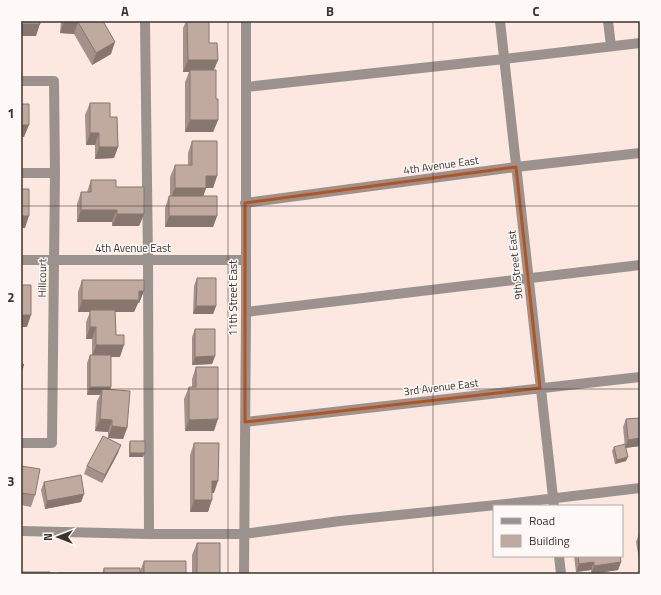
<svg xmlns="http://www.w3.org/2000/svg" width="661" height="595" viewBox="0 0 661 595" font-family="'Titillium Web',sans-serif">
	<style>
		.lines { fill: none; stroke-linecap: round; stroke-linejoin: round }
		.minor { stroke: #9c928d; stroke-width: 10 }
		.wall { fill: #a59189 }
		.shaded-wall { fill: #86766f }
		.building { fill: #c0a99f; stroke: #86766f }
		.marked { fill: none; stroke: #b7531e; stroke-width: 3; stroke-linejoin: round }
		.grid { fill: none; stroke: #3d332f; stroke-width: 1; stroke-opacity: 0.55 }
		.labels { text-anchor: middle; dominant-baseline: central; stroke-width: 3; stroke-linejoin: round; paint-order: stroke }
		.street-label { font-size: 11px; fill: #3d332f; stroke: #fef9f7 }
		.neatline { fill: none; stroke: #3d332f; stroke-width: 1.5 }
		.grid-label { font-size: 13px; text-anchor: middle; font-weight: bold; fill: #3d332f }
	</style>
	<rect width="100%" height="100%" fill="#fce8e0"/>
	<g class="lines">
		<path class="minor" d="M145 21 148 260 149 534
			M500 21 554 506
			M608 21 611 46
			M21 81H54L55 173 52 443H21
			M246 87 504 59 640 43
			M21 173H55
			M245 203 516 167 640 153
			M21 260H245
			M246 312 640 265
			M245 422 640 377
			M21 531 149 534H244L340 521 506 504 640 488
			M559 556 561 574
			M244 574 246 312V21"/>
	</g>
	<path class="wall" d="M61 21H103L111 54 92 65 74 34 60 33Z
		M186 21H209V43L218 60 214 70 216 99 218 120 213 132H185V82L189 72H183V28Z
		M90 103 110 117 118 147 114 158 95 159V145H86L85 115Z
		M192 141 217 176 213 188H206L203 196 217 216 213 227H165V208L169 196H170V177L175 165H188V153Z
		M91 180 116 187 144 214 139 226H112V222H77V204L81 192H87Z
		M197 278 216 306 213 314H193L194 286Z
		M82 280 144 291 139 303H138L134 312H115L116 335 120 357H111V387L110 390 127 428 123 439 108 438 118 453 102 483 84 474 87 466 108 438V432L95 431 97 401 100 395H87V363L90 355H92V339H86V322L90 312H78V292Z
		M195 329 215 356 212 364 192 365V337Z
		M196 367 214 431H185L184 399 189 387H192V379Z
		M640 418V446L625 448 626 461 615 464 612 451 614 447H625L623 427 626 419Z
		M130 441 143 457H129V445Z
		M194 443 214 493H212L208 512H190V455Z
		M21 466 35 495 31 507 21 505Z
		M44 482 84 494 81 502 45 509 41 490Z
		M639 534H640V565L636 542Z
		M197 543 220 574H192V555Z
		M574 556H620L621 562 618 570 591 574V570L576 572Z
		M144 561 186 574H102L104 568 140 571Z"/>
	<path class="shaded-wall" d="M64 21 78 22 74 34 60 33Z
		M21 24H40L36 36H21Z
		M115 42 111 54 92 65 96 53Z
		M188 60H218L213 71 190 70 189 72H183Z
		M190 120H218L213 132H185Z
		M21 125H29L24 137H21Z
		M90 133H99L95 145H86Z
		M99 147H118L114 158 95 159Z
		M206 176H217L213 188H206L202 200H170L175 188Z
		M81 210H117L112 222H77Z
		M117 214H144L139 226H112Z
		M21 216H29L25 228H21Z
		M169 216H217L213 227H165Z
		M139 291H144L139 303H138L134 312H90V310V312H78L82 300Z
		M196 306H216L213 314H193Z
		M21 315H31L27 327H21Z
		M90 327H96L92 339H86Z
		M96 345H124L120 357H92Z
		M215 356 212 364 192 365 195 357Z
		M24 365 21 374V368Z
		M90 387H111L108 395 102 389 100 395H87Z
		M100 419 112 420 108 432 95 431Z
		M218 419 214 431H185L189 420Z
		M112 426 127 428 123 439 108 438Z
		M640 438V446L625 448 628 440Z
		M121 445 118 453 102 483 105 475Z
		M130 453H145L143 457H129Z
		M628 457 626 461 615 464 617 460Z
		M212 481H218L214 493H208Z
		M84 494 81 502 45 509 47 501Z
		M194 500H212L208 512H190Z
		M594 562 591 570 576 572 579 564Z
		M621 562 618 570 591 574 594 566Z"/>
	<path class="building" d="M21 21H40V24H21Z
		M66 21H103L115 42 96 53 78 22Z
		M187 21H209V43H217L218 60H188Z
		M190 70H216V99H218V120H190Z
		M90 103H110V117H117L118 147H99V133H90Z
		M21 104H29V125H21Z
		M192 141H217V176H206V188H175V165H192Z
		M91 180H116V187H144V214H117V210H81V192H91Z
		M21 189H29V216H21Z
		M169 196H217V216H169Z
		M197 278H216V306H196Z
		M82 280H144V291H139V300H82Z
		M21 285H31V315H21Z
		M90 310H115L116 335H124V345H96V327H90Z
		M195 329H215V356L195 357Z
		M90 355H111V387H90Z
		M21 362 24 365 21 368Z
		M196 367H218V419L189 420V387H196Z
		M102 389 130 391 127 428 112 426V420L100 419Z
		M640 418V438L628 440 626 419Z
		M103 436 121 445 105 475 87 466Z
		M130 441H145V453H130Z
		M194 443H219L218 481H212V500H194Z
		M625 444 628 457 617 460 614 447Z
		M21 466 40 469 35 495 21 493Z
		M81 475 84 494 47 501 44 482Z
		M639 534H640V542Z
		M197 543H220V574H197Z
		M578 556H620L621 562 594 566V562L579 564Z
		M144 561H186V574H144Z
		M104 568H140V574H104Z
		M21 572H50V574H21Z
		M58 573H99V574H58Z"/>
	<path class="marked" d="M516 167 540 388 245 422V203Z"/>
	<path class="grid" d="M228 21V574M433 21V574M21 206H640M21 389H640"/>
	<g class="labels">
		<g class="street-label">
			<text transform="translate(441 165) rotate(-8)">4th Avenue East</text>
			<text x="133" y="248">4th Avenue East</text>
			<text transform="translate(515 265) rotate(-96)">9th Street East</text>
			<text transform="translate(42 278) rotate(-89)">Hillcourt</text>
			<text transform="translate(233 298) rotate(-90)">11th Street East</text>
			<text transform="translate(441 387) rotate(-7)">3rd Avenue East</text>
		</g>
	</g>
	<rect width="661" height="595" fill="none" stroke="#fef9f7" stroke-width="44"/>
	<rect x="493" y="505" width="130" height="52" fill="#fef9f7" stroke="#b1aaa7"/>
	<rect x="501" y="518" width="20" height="6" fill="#9c928d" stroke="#b1aaa7"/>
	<text x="529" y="525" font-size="12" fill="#3d332f">Road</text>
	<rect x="501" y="535" width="20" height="12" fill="#c0a99f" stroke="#b1aaa7"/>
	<text x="529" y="545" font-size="12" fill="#3d332f">Building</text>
	<g transform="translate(58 537) rotate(270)" stroke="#fef9f7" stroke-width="3" paint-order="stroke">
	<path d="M0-3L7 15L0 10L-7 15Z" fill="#3d332f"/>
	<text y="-6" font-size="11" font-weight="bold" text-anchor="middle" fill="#3d332f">N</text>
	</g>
	<rect x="22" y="22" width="617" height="551" class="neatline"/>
	<g class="grid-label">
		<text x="125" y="16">A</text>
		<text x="330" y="16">B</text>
		<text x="536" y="16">C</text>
		<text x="11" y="118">1</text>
		<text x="11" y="302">2</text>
		<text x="11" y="486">3</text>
	</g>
</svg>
